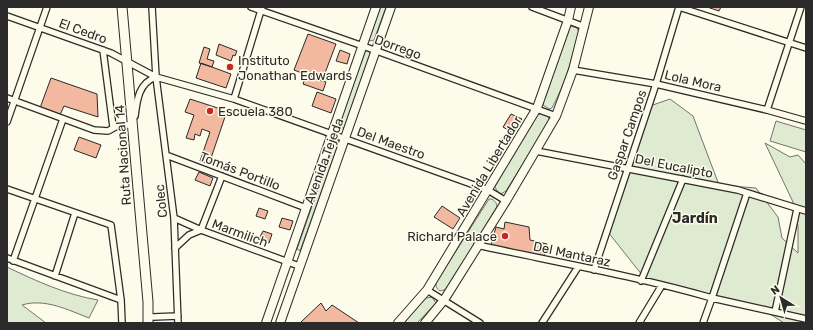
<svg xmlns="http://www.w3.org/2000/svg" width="813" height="330" viewBox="0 0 813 330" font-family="Rubik,sans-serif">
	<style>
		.green { fill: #deebd1; stroke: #74746e }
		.building { fill: #f2b8a0; stroke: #2b2b2b }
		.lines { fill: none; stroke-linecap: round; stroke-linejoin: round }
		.minor-casing { stroke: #2b2b2b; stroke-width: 8 }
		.secondary-casing { stroke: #2b2b2b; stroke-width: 10 }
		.trunk-casing { stroke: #2b2b2b; stroke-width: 11 }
		.minor { stroke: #fdfbea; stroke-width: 5.5 }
		.secondary { stroke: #fdfbea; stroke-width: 8 }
		.trunk { stroke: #fdfbea; stroke-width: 9 }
		.poi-dot { fill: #c62828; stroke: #fdfbea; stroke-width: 1.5 }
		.labels { text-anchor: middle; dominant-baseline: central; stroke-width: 3; stroke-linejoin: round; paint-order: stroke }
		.street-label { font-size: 13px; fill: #2b2b2b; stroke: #fdfbea }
		.poi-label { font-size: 13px; fill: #2b2b2b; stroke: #fdfbea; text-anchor: start }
		.neighbourhood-label { font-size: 14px; font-weight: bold; fill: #2b2b2b; stroke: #fdfbea }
	</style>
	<rect width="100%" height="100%" fill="#fdfbea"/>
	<path class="green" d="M380 7H386L374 40 370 41 368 39Z
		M571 26 577 28 579 32C572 58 565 84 552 108L549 109 543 105V102C550 87 562 32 571 26Z
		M366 49 370 50V54L344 128H341L339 125Z
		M670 99 693 116 719 185 756 188 778 217 782 238 798 253V226L793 202 765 143 790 157 798 155 806 164V323H784L762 309 715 296 646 280 608 232 650 106Z
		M538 114H546L550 120 506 191 501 194 497 191 495 187 496 185Z
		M776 121 806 130V152L770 141Z
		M336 138 340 139 300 251 297 249Z
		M489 199H492C495 201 497 203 497 207L447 289 440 291C436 288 435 286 437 281Z
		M7 267C36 281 67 295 98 300L89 318C68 310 45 298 22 305L46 323H7Z
		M432 297 436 303 417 323H404L426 298Z"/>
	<path class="building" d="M707 7H721L719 11Z
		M308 34 336 44 322 81 294 70Z
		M219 44 237 51 235 56 233 55 231 61 216 55Z
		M204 47 210 49 207 59 214 61 212 67 199 63Z
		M340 50 350 54 347 64 336 61Z
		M201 63 231 74 226 88 196 78Z
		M306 75 326 82 323 91 303 84Z
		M51 78 97 94 98 117 64 106 60 115 40 108Z
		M317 92 336 99 331 113 312 106Z
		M190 99 227 111 209 164 200 161 210 132 202 129 200 136 195 134 194 140 186 138 194 115 185 112Z
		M511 114 522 119 513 133 503 127Z
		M79 137 101 145 96 158 74 150Z
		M199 172 213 178 210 186 195 180Z
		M442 206 460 218 453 229 434 217Z
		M259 208 268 211 265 219 256 216Z
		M282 218 293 221 290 230 279 227Z
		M505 222 529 227 530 240 547 244 544 258 491 245 496 227 504 229Z
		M263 231 272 234 269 243 259 239Z
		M321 303 326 311 332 305 359 323H302L301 322Z"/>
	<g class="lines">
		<defs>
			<path id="minor" d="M152 7 156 77 174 218 178 323
				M251 7 363 46 556 116
				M532 7 585 27
				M679 7 806 48
				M7 16 111 53 156 77 234 99 488 190 506 201
				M103 50 113 127
				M573 70 656 84 767 110 806 121
				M7 98 94 130 108 131 119 125H133
				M234 99 262 7
				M767 110 801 7
				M135 116C137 99 139 83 156 77
				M7 122 47 7
				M536 151 738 190 806 211
				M166 155 306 208
				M7 189 111 225 121 300 122 323
				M747 193 712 298 806 319
				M174 218 201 230 299 266
				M477 245C556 262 635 276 712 298L703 323
				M175 248 189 235 201 230 222 176
				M7 258 121 300
				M13 261 63 119
				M594 270 656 84 679 7
				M55 276 75 213
				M641 281 683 179
				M427 290 480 323
				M775 312 797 209
				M153 317 178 316
				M542 323 578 267
				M639 323 662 285"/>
			<path id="secondary" d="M266 323 376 7
				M280 323 391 7
				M398 323 427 290 537 108 568 20 571 7
				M425 323 444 300 506 201 556 116 573 70 589 7"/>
			<path id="trunk" d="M122 7 148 302V323"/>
		</defs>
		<use href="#minor" class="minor-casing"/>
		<use href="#secondary" class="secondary-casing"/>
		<use href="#trunk" class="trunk-casing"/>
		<use href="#minor" class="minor"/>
		<use href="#secondary" class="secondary"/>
		<use href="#trunk" class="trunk"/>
	</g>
	<g class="poi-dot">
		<circle cx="230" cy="67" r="4"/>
		<circle cx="210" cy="111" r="4"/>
		<circle cx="505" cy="236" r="4"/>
	</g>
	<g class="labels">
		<g class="street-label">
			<text transform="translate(83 31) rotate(20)">El Cedro</text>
			<text transform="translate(398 47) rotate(20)">Dorrego</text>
			<text transform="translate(693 81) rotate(13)">Lola Mora</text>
			<text transform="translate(627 135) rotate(-71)">Gaspar Campos</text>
			<text transform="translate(391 143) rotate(20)">Del Maestro</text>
			<text transform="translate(123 155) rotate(-94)">Ruta Nacional 14</text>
			<text transform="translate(324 161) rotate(-70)">Avenida Tejeda</text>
			<text transform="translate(489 166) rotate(-59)">Avenida Libertador</text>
			<text transform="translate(674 166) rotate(11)">Del Eucalipto</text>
			<text transform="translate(240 171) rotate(21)">Tomás Portillo</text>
			<text transform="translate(161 201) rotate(-96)">Colec</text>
			<text transform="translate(240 233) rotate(20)">Marmilich</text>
			<text transform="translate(572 254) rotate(12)">Del Mantaraz</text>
		</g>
		<g class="poi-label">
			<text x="238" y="60">Instituto<tspan x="238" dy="15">Jonathan Edwards</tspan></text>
			<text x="218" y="111">Escuela 380</text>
			<text x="497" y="236" text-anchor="end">Richard Palace</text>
		</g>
		<g class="neighbourhood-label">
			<text x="695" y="218">Jardín</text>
		</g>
	</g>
	<rect width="813" height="330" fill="none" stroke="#2b2b2b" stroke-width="16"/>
	<g transform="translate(781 298) rotate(323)" stroke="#fdfbea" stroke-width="3" paint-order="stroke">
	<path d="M0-3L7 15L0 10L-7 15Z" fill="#2b2b2b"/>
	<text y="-6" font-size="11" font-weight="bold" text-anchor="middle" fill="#2b2b2b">N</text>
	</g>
</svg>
